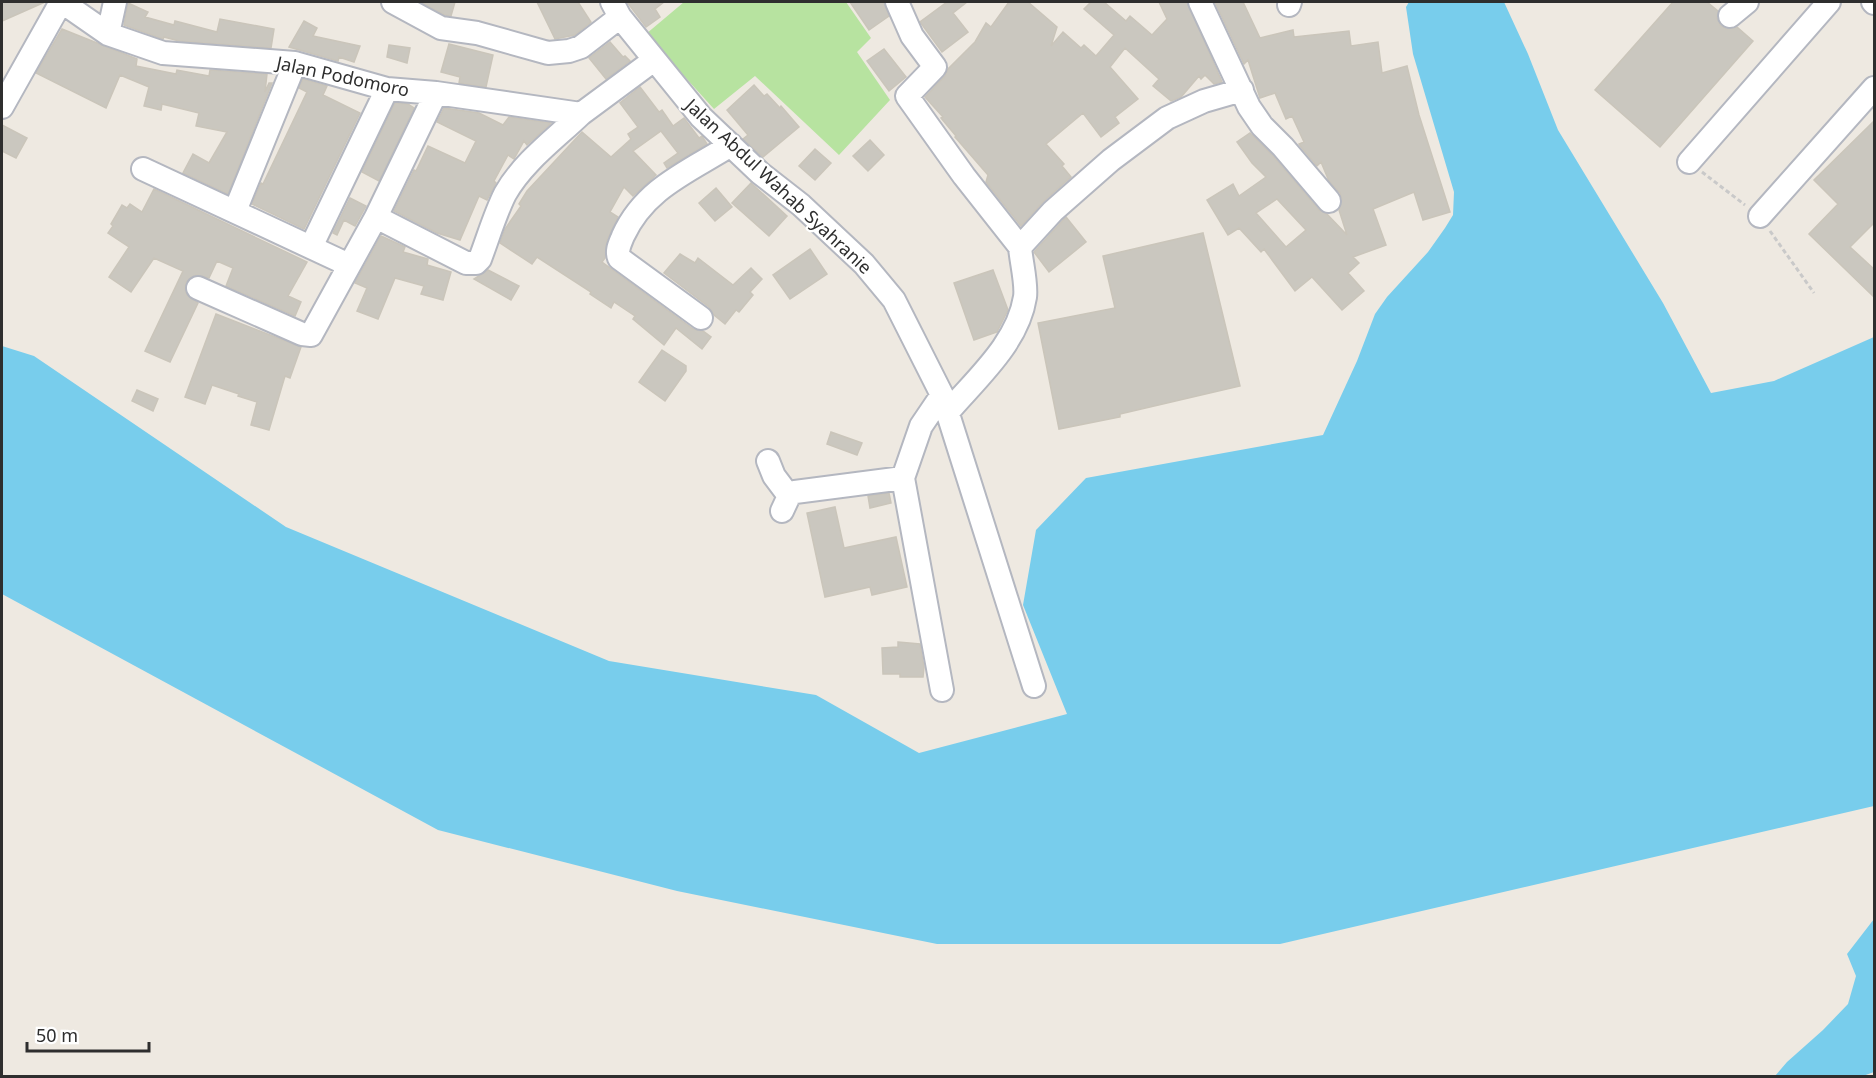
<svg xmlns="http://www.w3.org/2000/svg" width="1876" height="1078" viewBox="0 0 1876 1078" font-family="'Noto Sans',sans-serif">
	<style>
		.green { fill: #b7e3a0 }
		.water { fill: #78cdec }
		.building { fill: #cac7bf; stroke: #cac5ba; stroke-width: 1.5; fill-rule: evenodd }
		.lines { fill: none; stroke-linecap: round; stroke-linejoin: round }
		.minor-casing { stroke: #b4b7c0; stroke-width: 26 }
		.path { stroke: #c9c9c9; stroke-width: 3; stroke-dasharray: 4.5 3; stroke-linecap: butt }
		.minor { stroke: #fff; stroke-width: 22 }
		.labels { text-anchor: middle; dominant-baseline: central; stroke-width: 4.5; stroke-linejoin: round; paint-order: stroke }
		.street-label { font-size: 18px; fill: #2e2e2e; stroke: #fff }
	</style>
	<rect width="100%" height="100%" fill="#eee9e1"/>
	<path class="green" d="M684 2H846L871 38 857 52 890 100 839 155 755 76 714 109 646 34Z"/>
	<path class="water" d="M1409 2H1504L1528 54 1558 130 1663 303 1711 393 1774 381 1874 337V806L1280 944H937L677 891 438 830 2 594V346L34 356 286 527 609 661 816 695 919 753 1067 714 1023 605 1036 530 1086 478 1323 435 1357 361 1375 314 1387 297 1428 252 1445 228 1453 215 1454 192 1413 54 1406 7Z
		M1874 919V1072L1863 1076H1775L1787 1062 1823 1030 1848 1004 1856 976 1847 954Z"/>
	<path class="building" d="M2 2H45L2 21Z
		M420 2H455L451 16 445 15Z
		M537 2H578L591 22 575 35 555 39Z
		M627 2H664L655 9 660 17 646 27Z
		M850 2H884L889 16 869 30Z
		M947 2H967L953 13 968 32 942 52 920 22Z
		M1009 2H1028L1057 27 1051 46 1063 32 1081 48 1084 45 1096 56 1114 35 1084 9 1091 2H1104L1126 21 1130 16 1152 35 1167 19 1159 2H1187L1222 82 1214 84 1205 75 1201 79 1199 76 1181 97 1171 101 1153 86 1159 79 1125 48 1110 67 1138 99 1115 117 1119 123 1101 137 1083 113 1046 144 1064 164 1062 166 1071 177 1044 201 1021 226 986 182 988 175 955 137 956 136 941 118 943 117 925 97 945 76 948 69 975 42 986 23 991 27Z
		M1215 2H1243L1260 38 1293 30 1294 37 1349 31 1351 46 1378 42 1382 73 1407 66 1419 115 1450 212 1423 220 1414 192 1373 209 1386 245 1353 257 1359 263 1348 273 1364 291 1342 310 1312 277 1295 291 1264 249 1261 252 1239 228 1228 235 1207 200 1233 184 1239 196 1266 177 1252 163 1237 142 1250 133 1273 156 1319 210 1327 214 1347 235 1339 210 1342 199 1340 193 1329 181 1321 162 1317 166 1301 147 1299 144 1304 142 1292 116 1286 119 1275 93 1260 98 1248 60 1244 64ZM1277 199 1306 230 1286 247 1256 213Z
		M1673 2H1707L1718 11 1717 18 1720 25 1726 29 1737 27 1753 41 1660 147 1595 90Z
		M128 3 148 12 145 17 174 25 175 21 217 32 220 19 274 29 271 48 179 41 164 37 163 39 124 25Z
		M304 21 317 28 313 36 360 46 354 62 339 57 338 61 289 47Z
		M62 29 137 59 136 66 176 74 177 70 209 76 210 70 267 74 265 92 269 83H272L228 194 183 173 193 154 209 163 227 132 196 126 199 113 162 104 161 110 144 106 149 87 120 75 106 108 36 73Z
		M610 42 623 57 625 56 630 61 606 79 589 58Z
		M449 44 493 55 486 87 459 83 460 77 441 72Z
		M389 45 410 48 407 63 387 57Z
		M884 49 906 77 889 91 867 61Z
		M303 79 327 86 323 95 360 113 304 229 252 204 261 183 263 184 307 92 299 88Z
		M754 85 764 96 767 94 780 108 781 106 799 127 763 157 743 139 748 135 727 110Z
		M640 87 659 112 662 110 673 126 684 118 699 138 702 136 707 144 667 168 664 163 678 153 661 131 633 151 656 175 633 196 624 187 610 212 618 217 607 240 605 258 602 262 693 329 703 331 711 337 702 349 676 328 664 345 633 319 635 316 614 302 611 308 590 294 591 292 537 257 532 264 500 243 505 229 521 206 519 204 527 191 582 132 611 157 631 139 628 134 638 127 620 103Z
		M395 103 408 104 414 108 379 181 362 172Z
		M444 108 479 113 503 125 509 117 551 123 527 145 524 141 514 159 508 155 494 181 496 183 487 200 479 196 460 240 437 233 394 211 414 170 416 171 428 146 465 163 476 141 437 122Z
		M1875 120V222L1850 247 1875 270V298L1809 234 1838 204 1814 180Z
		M2 125 27 138 16 158 2 151Z
		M870 140 884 155 868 171 853 156Z
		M815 149 831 163 815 180 799 166Z
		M751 183 787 216 769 236 732 203Z
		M716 188 732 207 715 221 699 203Z
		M154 189 307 262 288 296 301 302 295 316 226 286 233 268 217 261 209 278 196 275 190 278 186 282 185 289 187 295 198 303 170 362 145 351 183 271 154 258 131 292 109 277 129 247 108 233 113 226 111 224 122 205 127 208 130 204 142 212Z
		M350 198 366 206 355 226 344 220 337 235 333 233Z
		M1066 217 1086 242 1049 272 1034 252Z
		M1203 233 1240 386 1120 414V417L1059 429 1038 323 1115 308 1103 256Z
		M381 236 405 247 403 252 428 259 427 265 451 272 443 300 421 294 424 286 395 278 378 319 357 311 367 288 355 283Z
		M810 249 827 274 790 299 773 275Z
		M680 254 695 263 698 258 733 285 751 268 762 279 750 292 753 295 739 312 736 310 725 324 714 315 709 307 664 273Z
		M488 270 519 286 511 300 474 279Z
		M993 270 1008 310 997 332 974 340 954 283Z
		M216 314 301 347 290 378 285 376 269 430 251 425 257 402 238 396 239 394 212 385 205 404 185 397Z
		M662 350 686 366V371L665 401 639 382Z
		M137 390 158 399 153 411 132 401Z
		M831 432 862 443 857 455 827 444Z
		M889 493 891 503 870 508 868 496Z
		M835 507 844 548 896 537 907 587 872 595 870 587 825 597 807 513Z
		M898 642 920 644 924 667 923 677H900V674H883L882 648 898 647Z"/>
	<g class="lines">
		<defs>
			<path id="minor" d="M62 2 108 34 163 53 295 63 387 89 436 93 581 114 654 60
				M393 2 441 28 477 33 548 53 569 51 581 47 620 17
				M612 2 620 17 701 117 760 173 801 205 864 264 894 300 942 395 1034 686
				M897 2 912 36 935 67 907 96 964 176 1020 247
				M1200 2 1249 107 1262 126 1283 147 1329 201
				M1873 2 1874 3
				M1289 5 1290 2
				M1730 16 1747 2
				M108 34 115 2
				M2 107 61 2
				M1689 162 1829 2
				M143 169 349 265
				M235 211 295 63
				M1760 216 1874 88
				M376 217 466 263H476L480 259C488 238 495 214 505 194 523 162 555 139 581 114
				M311 247 387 89
				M198 288 302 334 311 335 376 217 436 93
				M701 318 619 258C616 250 620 244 623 236 645 188 688 172 731 145
				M948 412C976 379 1018 343 1025 297 1027 284 1021 261 1020 247L1053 211 1111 160 1167 118 1204 101 1242 90
				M768 461 774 476 789 496
				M782 511 789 496 795 492 903 478
				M942 690 903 478 921 426 942 395"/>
		</defs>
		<use href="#minor" class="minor-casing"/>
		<path class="path" d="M1702 172 1745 205
			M1770 231 1814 293"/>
		<use href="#minor" class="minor"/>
	</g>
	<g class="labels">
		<g class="street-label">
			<text transform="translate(343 76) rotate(12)">Jalan Podomoro</text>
			<text transform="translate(779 186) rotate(43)">Jalan Abdul Wahab Syahranie</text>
		</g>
	</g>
	<rect width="1876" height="1078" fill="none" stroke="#2e2e2e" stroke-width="6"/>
	<path d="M27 1042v9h122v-9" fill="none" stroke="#2e2e2e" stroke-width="3"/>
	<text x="36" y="1042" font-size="18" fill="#2e2e2e" stroke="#ffffff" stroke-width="4.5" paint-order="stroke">50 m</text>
</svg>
